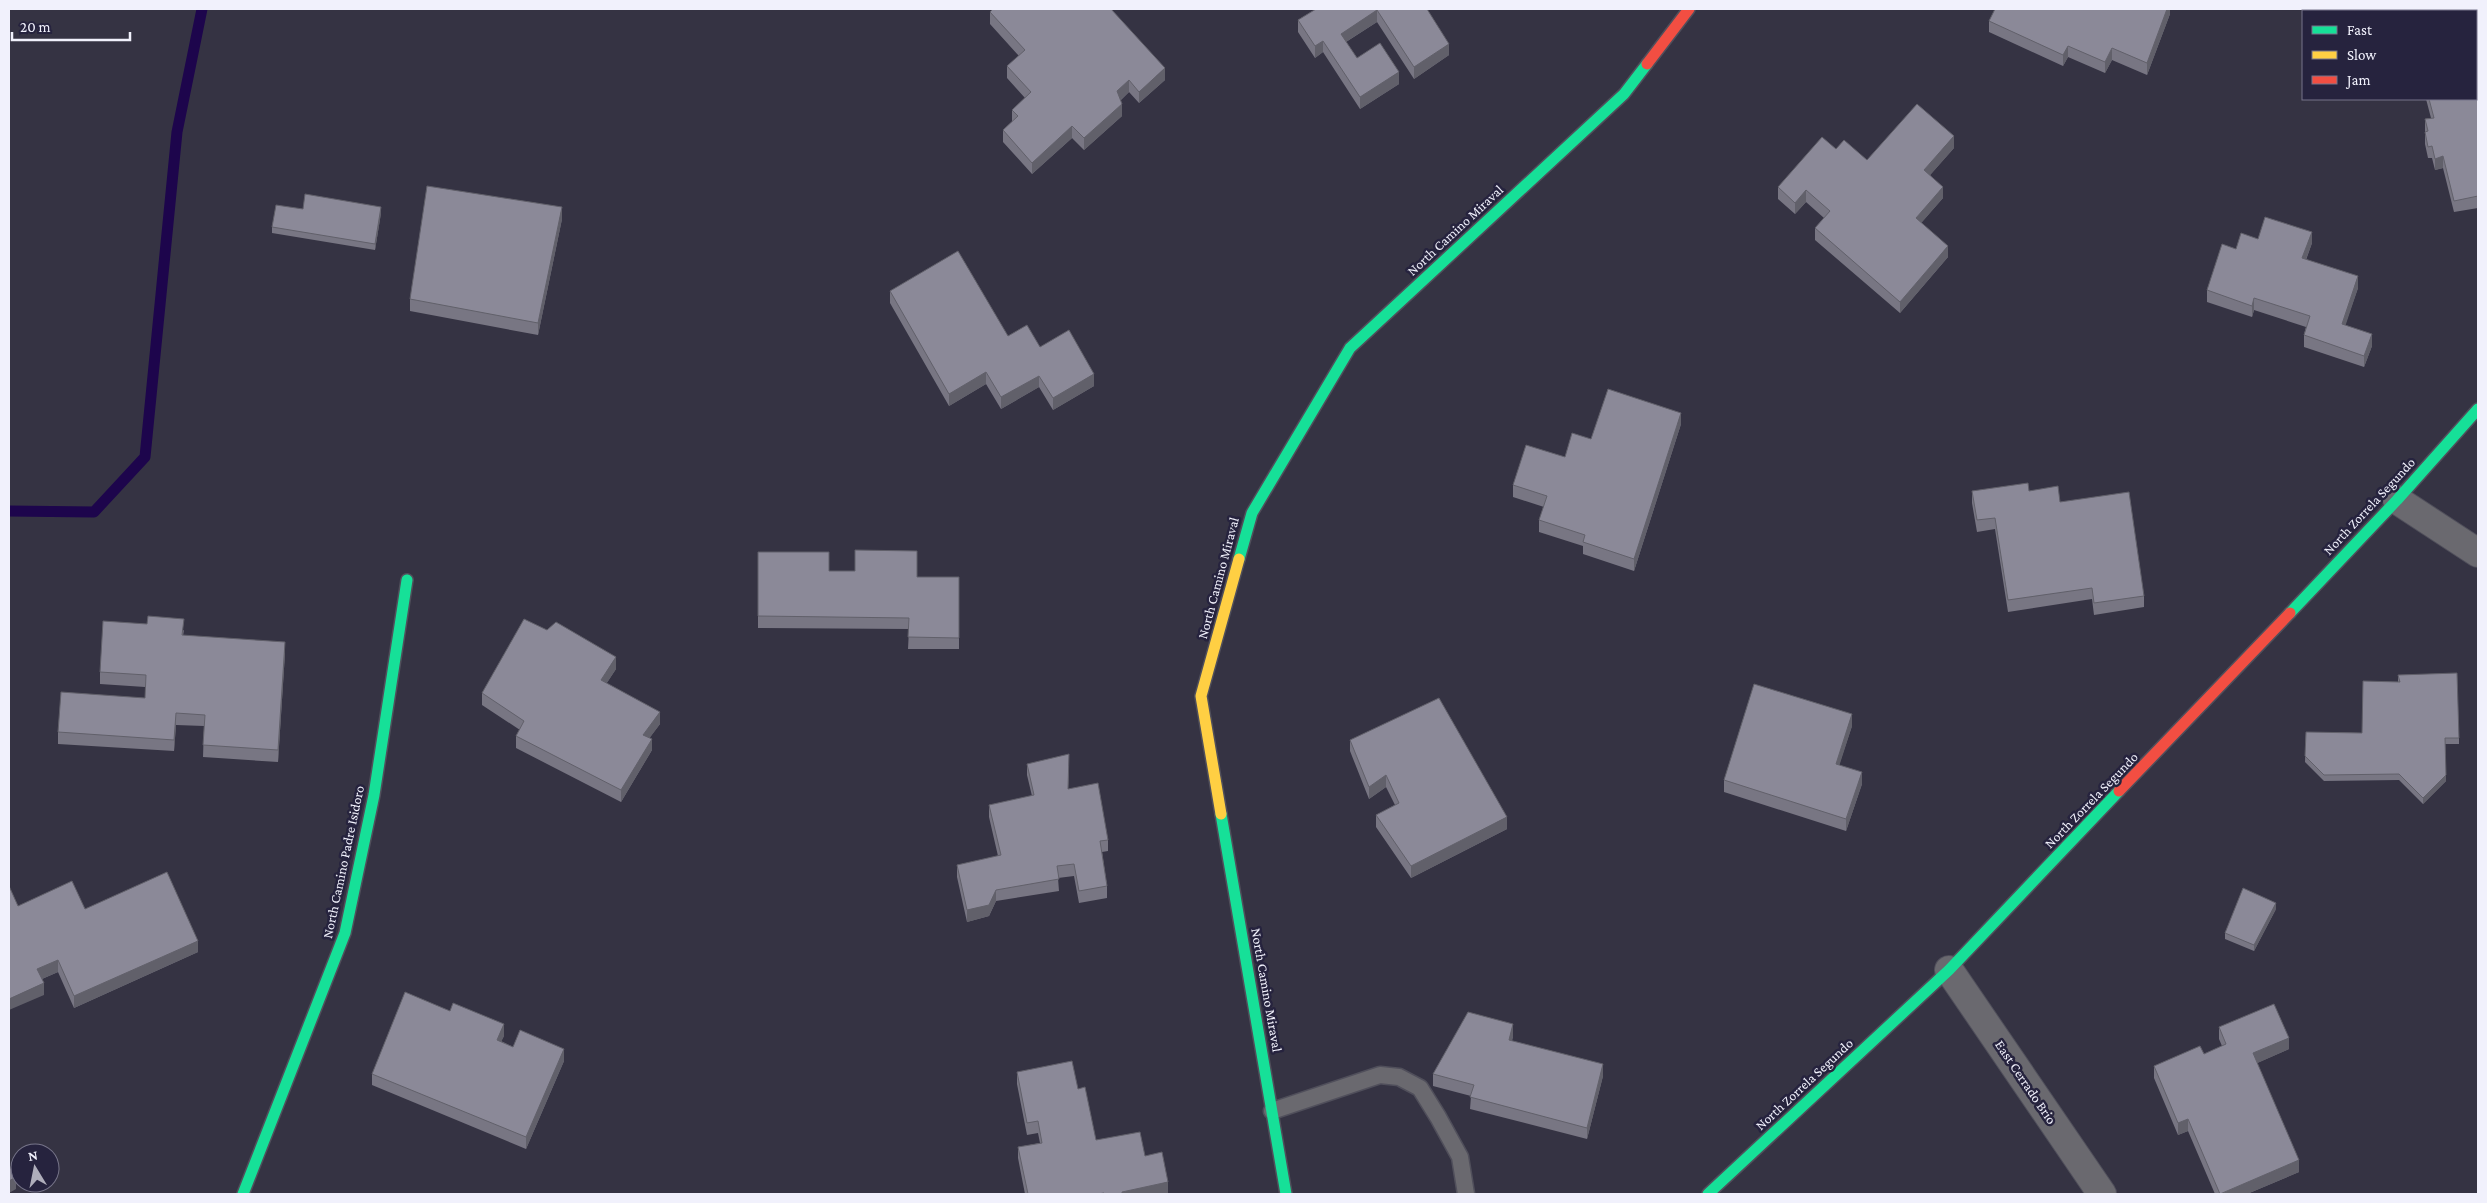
<svg xmlns="http://www.w3.org/2000/svg" width="2487" height="1203" viewBox="0 0 2487 1203" font-family="'Crimson Pro',serif">
	<style>
		.lines { fill: none; stroke-linecap: round; stroke-linejoin: round }
		.stream { stroke: #1d054c; stroke-width: 11 }
		.lane-casing { stroke: #504f5b; stroke-width: 19 }
		.street-casing { stroke: #504f5b; stroke-width: 30 }
		.fast-casing { stroke: #504f5b; stroke-width: 14 }
		.slow-casing { stroke: #504f5b; stroke-width: 14 }
		.jam-casing { stroke: #504f5b; stroke-width: 14 }
		.lane { stroke: #6a696f; stroke-width: 16 }
		.street { stroke: #6a696f; stroke-width: 28 }
		.fast { stroke: #16e098; stroke-width: 11 }
		.slow { stroke: #ffcf43; stroke-width: 11 }
		.jam { stroke: #f24e42; stroke-width: 11 }
		.wall { fill: #787683 }
		.shaded-wall { fill: #61606a }
		.building { fill: #8b8998; stroke: #61606a }
		.labels { text-anchor: middle; dominant-baseline: central; stroke-width: 5; stroke-linejoin: round; paint-order: stroke }
		.street-label { font-size: 14px; fill: #f1f1fc; stroke: #26233e }
	</style>
	<rect width="100%" height="100%" fill="#353343"/>
	<g class="lines">
		<path class="stream" d="M9 511 94 512 145 457 177 132 202 9"/>
		<defs>
			<path id="lane" d="M1272 1111 1380 1075 1399 1077 1420 1088 1438 1117 1460 1157 1466 1194"/>
			<path id="street" d="M2397 500 2478 553
				M1949 970 2102 1194"/>
			<path id="fast" d="M1239 559 1252 513 1350 348 1624 94 1647 64
				M2290 613 2397 500 2478 409
				M1221 814 1286 1194
				M243 1194 345 933 374 795 407 580
				M1708 1194 1949 970 2119 791"/>
			<path id="slow" d="M1221 814 1201 696 1239 559"/>
			<path id="jam" d="M1647 64 1689 9
				M2119 791 2290 613"/>
		</defs>
		<use href="#lane" class="lane-casing"/>
		<use href="#street" class="street-casing"/>
		<use href="#fast" class="fast-casing"/>
		<use href="#slow" class="slow-casing"/>
		<use href="#jam" class="jam-casing"/>
		<use href="#lane" class="lane"/>
		<use href="#street" class="street"/>
		<use href="#fast" class="fast"/>
		<use href="#slow" class="slow"/>
		<use href="#jam" class="jam"/>
	</g>
	<path class="wall" d="M1316 9H1427L1449 55 1414 79 1377 22 1346 42 1357 58 1399 84 1360 109 1323 52 1315 58 1298 32V20Z
		M2170 9V14L2147 75 2112 60 2105 73 2068 57 2063 66 1989 32V21Z
		M990 12 1165 80 1139 103 1129 92 1121 100 1122 116 1084 150 1072 138 1032 174 1003 142V130L1012 122V110L1025 98 1007 78V66L1019 56 990 24Z
		M2478 67V208L2454 212 2443 168 2435 170 2432 158H2428L2425 144V119L2431 118 2426 99H2476Z
		M1954 148 1930 175 1943 198 1921 223 1948 257 1900 313 1815 240V228L1824 218 1806 202 1795 214 1778 199V187L1836 149 1867 160Z
		M303 209 381 213 375 250 272 233V227Z
		M562 219 538 335 410 311V299Z
		M2258 239 2312 243 2306 260 2358 288 2345 325 2372 346 2364 367 2304 347V335L2306 327 2254 310 2252 317 2207 302V290Z
		M890 291 1008 336 1094 386 1053 410 1039 387 1001 409 986 384 949 406 890 303Z
		M1681 424 1634 571 1583 554V546L1539 532V520L1544 507 1513 497V485L1565 457 1591 439Z
		M1972 491H2029L2060 502 2144 596V607L2094 615 2092 599 2008 612 1995 529 1977 532 1972 503Z
		M758 552 829 571 917 577H959V649H908L909 629 758 628Z
		M184 630 183 636 285 653 278 762 203 757 204 726 176 725 174 751 58 744V732L145 698V687L100 684V672Z
		M616 669 606 684 660 724 650 737 652 750 621 802 516 748V736L520 730 482 705V693Z
		M2398 675 2459 738V744H2445L2446 781 2423 804 2399 780 2324 781 2305 762 2306 732 2362 733 2398 682Z
		M1852 726 1839 765 1862 784 1846 831 1724 792V780Z
		M1350 740 1507 829 1411 878 1376 827V815L1395 805 1386 787 1369 799 1350 751Z
		M1027 764 1069 766 1068 789 1108 840V851L1102 852 1107 886V898L1079 903 1074 876 1058 878 1059 891 996 901 989 916 967 922 957 877V865L998 856 989 817V805L1032 796 1027 775Z
		M18 906 85 909 198 952 74 1008 58 972 42 979 44 995Z
		M2276 909 2254 951 2225 939V933Z
		M2219 1027 2289 1049 2257 1063 2299 1172 2247 1194H2215L2188 1131 2178 1135 2154 1078V1066L2204 1054 2222 1046 2219 1039Z
		M504 1036 501 1041 513 1047 564 1061 526 1149 372 1085V1074Z
		M1513 1036 1512 1041 1603 1076 1587 1139 1470 1109 1471 1096 1433 1086V1074Z
		M1017 1072 1078 1089 1096 1140 1145 1156 1168 1194H1025L1018 1158V1147L1040 1143 1038 1133 1027 1135 1017 1084Z"/>
	<path class="shaded-wall" d="M2167 9H2170V14L2147 75V63Z
		M1377 10V22L1341 45V34Z
		M1323 41V52L1315 58V46Z
		M1449 44V55L1414 79V67Z
		M2068 46V57L2063 66V55Z
		M2112 48V60L2105 73V62Z
		M1165 68V80L1139 103V92Z
		M1399 72V84L1360 109V97Z
		M1129 80V92L1117 103V91Z
		M1122 104V116L1084 150V138Z
		M1072 126V138L1032 174V163Z
		M1954 136V148L1924 182V170Z
		M2443 156V168L2435 170V159Z
		M1943 187V198L1916 229V218Z
		M1806 190V202L1795 214V203Z
		M381 207V213L375 250V244Z
		M562 207V219L538 335V323Z
		M2312 232V243L2302 270V258Z
		M1948 246V257L1900 313V302Z
		M2358 276V288L2342 336V324Z
		M2254 298V310L2252 317V306Z
		M2372 334V346L2364 367V356Z
		M986 372V384L949 406V394Z
		M1094 374V386L1053 410V398Z
		M1039 376V387L1001 409V397Z
		M1681 413V424L1634 571V559Z
		M285 642V653L278 762V750Z
		M616 657V669L601 692V680Z
		M660 712V724L643 747V735Z
		M176 713V725L174 751V740Z
		M1852 714V726L1836 776V764Z
		M652 739V750L621 802V790Z
		M1862 772V784L1846 831V819Z
		M1386 775V787L1369 799V787Z
		M2446 775V781L2423 804V798Z
		M1507 817V829L1411 878V866Z
		M996 890V901L989 916 967 922V910Z
		M2276 903V909L2254 951V945Z
		M198 941V952L74 1008V996Z
		M58 960V972L37 981V969Z
		M44 983V995L9 1010V999Z
		M504 1024V1036L497 1051V1040Z
		M1513 1024V1036L1509 1052V1040Z
		M2289 1038V1049L2253 1065V1053Z
		M564 1049V1061L526 1149V1137Z
		M1603 1064V1076L1587 1139V1128Z
		M2188 1119V1131L2178 1135V1123Z
		M2299 1160V1172L2247 1194H2220Z
		M16 1177V1189L9 1193V1181Z
		M1168 1182V1194H1122V1192Z"/>
	<path class="building" d="M993 9H1111L1165 68 1139 92 1129 80 1117 91 1122 104 1084 138 1072 126 1032 163 1003 130 1018 116 1012 110 1031 92 1007 66 1025 50 990 12Z
		M1316 9H1427L1449 44 1414 67 1377 10 1341 34 1357 58 1380 43 1399 72 1360 97 1323 41 1315 46 1298 20Z
		M1995 9H2167L2147 63 2112 48 2105 62 2068 46 2063 55 1989 21Z
		M2478 67V196L2454 201 2443 156 2435 159 2432 146 2428 147 2425 132 2428 131 2425 119 2434 118 2429 99H2476V68Z
		M1917 104 1954 136 1924 170 1943 187 1916 218 1948 246 1900 302 1815 228 1830 211 1806 190 1795 203 1778 187 1822 137 1836 149 1844 140 1867 160Z
		M427 186 562 207 538 323 410 299Z
		M305 194 381 207 375 244 272 227 276 205 303 209Z
		M2265 217 2312 232 2302 258 2358 276 2342 324 2372 334 2364 356 2304 335 2310 316 2254 298 2252 306 2207 290 2222 244 2236 249 2241 233 2258 239Z
		M958 251 1008 336 1027 325 1040 347 1069 330 1094 374 1053 398 1039 376 1001 397 986 372 949 394 890 291Z
		M1608 389 1681 413 1634 559 1583 542 1585 535 1539 520 1547 496 1513 485 1526 445 1565 457 1572 433 1591 439Z
		M2028 483 2029 491 2058 486 2060 502 2129 492 2144 596 2094 603 2092 588 2008 600 1995 518 1977 520 1972 491Z
		M855 550 917 551V577H959V638L908 637 909 618 758 616V552H829V571H855Z
		M148 616 184 619 182 635 285 642 278 750 203 745 205 715 176 713 174 740 58 732 61 692 145 698 146 675 100 672 103 621 147 624Z
		M524 619 547 630 556 622 616 657 601 680 660 712 643 735 652 739 621 790 516 736 524 721 482 693Z
		M2457 673 2459 738H2445L2446 775 2423 798 2399 774 2324 775 2305 756 2306 732 2362 733 2363 681 2400 682 2398 675Z
		M1754 684 1852 714 1836 764 1862 772 1846 819 1724 780Z
		M1439 698 1507 817 1411 866 1376 815 1399 803 1386 775 1369 787 1350 740Z
		M1069 754 1068 789 1098 783 1108 840 1100 841 1107 886 1079 891 1074 864 1057 866 1059 879 996 890 989 905 967 910 957 865 1001 855 989 805 1034 795 1027 764Z
		M167 872 198 941 74 996 58 960 37 969 44 983 9 999V886L18 906 72 881 85 909Z
		M2243 888 2276 903 2254 945 2225 933Z
		M405 992 450 1011 453 1003 504 1024 497 1040 513 1047 520 1030 564 1049 526 1137 372 1074Z
		M2274 1004 2289 1038 2253 1053 2299 1160 2220 1194 2188 1119 2178 1123 2154 1066 2200 1046 2204 1054 2226 1044 2219 1027Z
		M1468 1012 1513 1024 1509 1040 1603 1064 1587 1128 1470 1097 1474 1085 1433 1074Z
		M1072 1061 1078 1089 1085 1087 1096 1140 1140 1132 1145 1156 1162 1152 1168 1182 1122 1192V1194H1104V1193L1098 1194H1028L1018 1147 1042 1143 1038 1121 1027 1123 1017 1072Z
		M9 1165 16 1177 9 1181Z"/>
	<g class="labels">
		<g class="street-label">
			<text transform="translate(1455 230) rotate(-43)">North Camino Miraval</text>
			<text transform="translate(2369 506) rotate(-47)">North Zorrela Segundo</text>
			<text transform="translate(1218 578) rotate(-75)">North Camino Miraval</text>
			<text transform="translate(2091 800) rotate(-46)">North Zorrela Segundo</text>
			<text transform="translate(343 862) rotate(-78)">North Camino Padre Isidoro</text>
			<text transform="translate(1267 990) rotate(80)">North Camino Miraval</text>
			<text transform="translate(2026 1082) rotate(56)">East Cerrado Brio</text>
			<text transform="translate(1804 1084) rotate(-43)">North Zorrela Segundo</text>
		</g>
	</g>
	<rect width="2487" height="1203" fill="none" stroke="#f1f1fc" stroke-width="20"/>
	<rect x="2302" y="10" width="175" height="90" fill="#26233e" stroke="#77758a"/>
	<rect x="2312" y="26" width="25" height="8" fill="#16e098" stroke="#77758a"/>
	<text x="2347" y="35" font-size="15" fill="#f1f1fc">Fast</text>
	<rect x="2312" y="51" width="25" height="8" fill="#ffcf43" stroke="#77758a"/>
	<text x="2347" y="60" font-size="15" fill="#f1f1fc">Slow</text>
	<rect x="2312" y="76" width="25" height="8" fill="#f24e42" stroke="#77758a"/>
	<text x="2347" y="85" font-size="15" fill="#f1f1fc">Jam</text>
	<g transform="translate(35 1168) rotate(350)"><circle r="24" fill="#26233e" stroke="#77758a"/>
	<path d="M0-4L9 19L0 12L-9 19Z" fill="#afaebb"/>
	<text y="-8" font-size="14" font-weight="bold" text-anchor="middle" fill="#f1f1fc">N</text>
	</g>
	<path d="M12 32v8h118v-8" fill="none" stroke="#f1f1fc" stroke-width="2.5"/>
	<text x="20" y="32" font-size="15" fill="#f1f1fc" stroke="#26233e" stroke-width="4" paint-order="stroke">20 m</text>
</svg>
